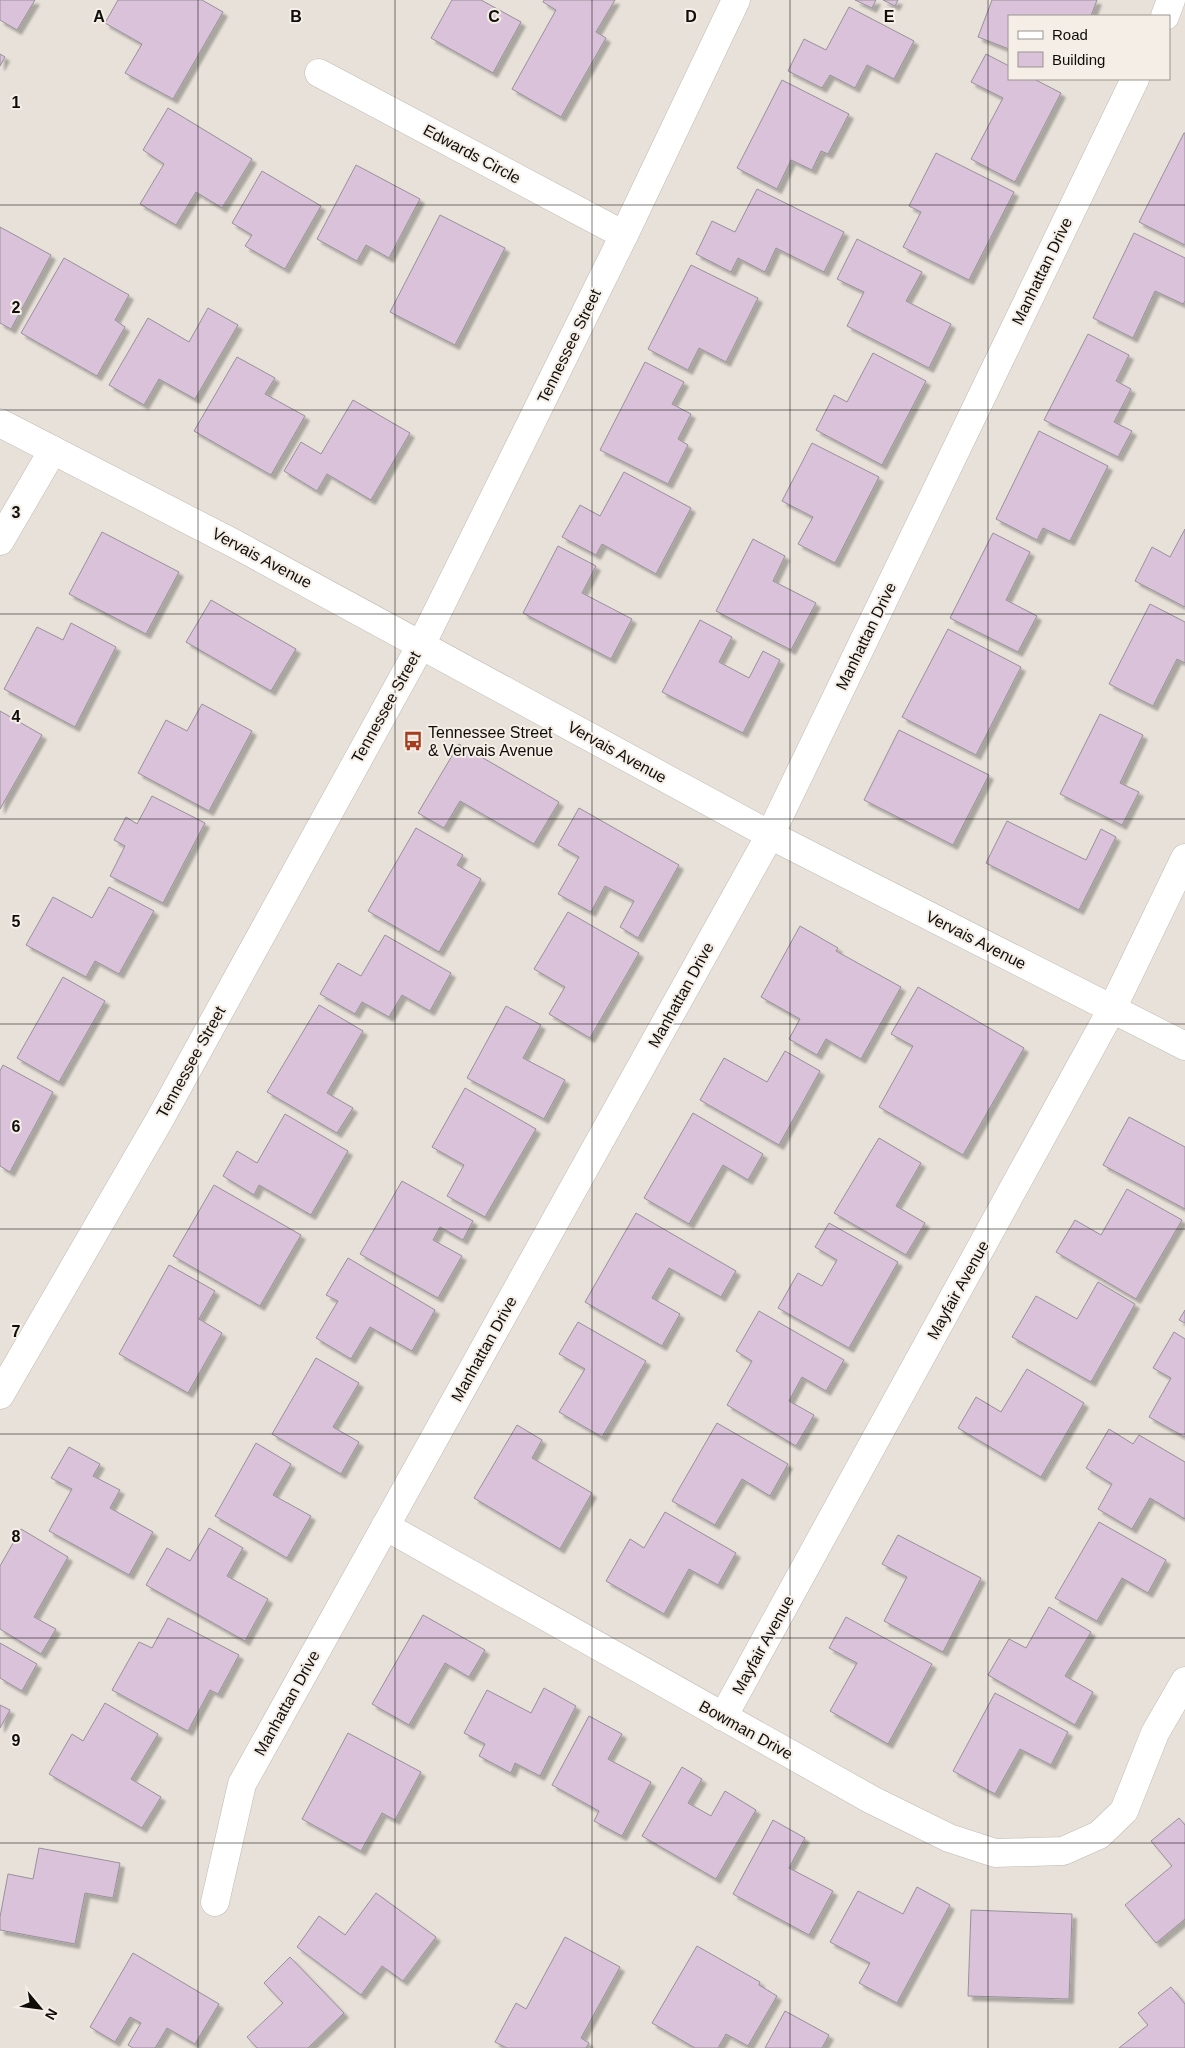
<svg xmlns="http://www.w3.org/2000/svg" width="1185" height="2048" viewBox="0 0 1185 2048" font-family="Helvetica,sans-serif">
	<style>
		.building { fill: #dac2db; stroke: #989199; filter: url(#shadow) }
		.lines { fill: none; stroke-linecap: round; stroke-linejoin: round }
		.street-casing { stroke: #c0bab2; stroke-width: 29 }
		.secondary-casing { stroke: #c0bab2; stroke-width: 29 }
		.street { stroke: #fff; stroke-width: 28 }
		.secondary { stroke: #fff; stroke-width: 28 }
		.grid { fill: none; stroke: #0f0d0a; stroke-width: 1; stroke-opacity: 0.55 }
		.labels { text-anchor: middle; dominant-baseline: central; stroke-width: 4; stroke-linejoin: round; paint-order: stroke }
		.street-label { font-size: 16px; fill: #0f0d0a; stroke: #f5eee6 }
		.poi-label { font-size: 16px; fill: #0f0d0a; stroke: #f5eee6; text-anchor: start }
		.grid-label { font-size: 16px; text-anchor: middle; font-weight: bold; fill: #0f0d0a; stroke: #f5eee6; stroke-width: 4; stroke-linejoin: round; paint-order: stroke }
	</style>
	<defs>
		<filter id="shadow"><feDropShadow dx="4.5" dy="4.5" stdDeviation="1" flood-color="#0004"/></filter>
	</defs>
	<rect width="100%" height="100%" fill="#e7e1d9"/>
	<path class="building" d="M0 0H35L17 30 0 20Z
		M118 0H202L223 12 173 99 125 73 142 44 105 23Z
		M452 0H481L521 22 493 73 431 38Z
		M544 0H615L596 32 606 38 561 117 512 89 556 10 543 2Z
		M855 0H876L872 8Z
		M883 0H898L895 6Z
		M992 0H1097L1091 16H1009V49L978 37Z
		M849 7 914 41 894 79 867 65 855 88 830 75 822 88 788 71 804 39 826 50Z
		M0 54 5 57 0 66Z
		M986 54 1009 66V79H1034L1061 93 1015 182 971 159 1003 98 971 82Z
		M782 80 849 114 828 154 821 151 812 170 791 160 777 189 737 168Z
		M168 108 252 159 222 208 196 192 176 225 140 204 164 164 143 150Z
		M1184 133H1185V245L1139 222Z
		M936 153 1014 192 969 280 903 247 921 212 909 206Z
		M356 165 420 199 389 258 366 245 357 261 317 239Z
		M262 171 321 206 285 269 245 246 252 235 232 223Z
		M757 189 844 232 824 272 776 248 765 272 738 258 731 272 696 254 712 221 735 232Z
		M440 215 505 248 455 345 390 312Z
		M0 227 51 255 11 329 0 323Z
		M1134 233 1185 258V301L1183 304 1155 291 1133 338 1093 318Z
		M857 239 922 272 906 301 951 324 929 368 847 326 864 292 837 279Z
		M64 258 129 295 115 320 125 327 97 376 21 333Z
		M691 265 758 298 726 362 699 348 688 370 648 349Z
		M208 308 238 325 195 399 159 379 144 405 109 385 148 318 189 342Z
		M1088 334 1129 355 1116 381 1131 389 1114 422 1132 431 1118 457 1044 420Z
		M873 353 926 381 882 465 816 430 834 395 847 402Z
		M237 357 275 378 265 394 305 416 271 475 194 431Z
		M645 362 684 382 672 404 691 414 678 439 688 445 668 484 600 450Z
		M353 400 410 433 371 500 327 474 317 491 284 471 301 442 321 454Z
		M1039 431 1108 466 1070 541 1043 528 1037 540 996 519Z
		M812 443 879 477 835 563 798 544 813 517 782 501Z
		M624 472 691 508 656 574 602 544 596 555 562 537 580 505 600 516Z
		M1185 529V607L1135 581 1152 547 1170 557Z
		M102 532 179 572 146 634 69 594Z
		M993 533 1030 552 1006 600 1037 616 1018 652 950 618Z
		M753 539 785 556 773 581 816 603 791 650 716 611Z
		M558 546 596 566 582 593 632 619 611 659 523 613Z
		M211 600 296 649 271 691 186 642Z
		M1150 604 1185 622V663L1177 659 1153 706 1109 684Z
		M700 620 732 637 719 662 749 678 763 651 780 660 743 733 662 692Z
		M71 623 116 647 75 727 4 689 37 627 63 640Z
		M948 629 1021 667 976 755 902 717Z
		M202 704 252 731 209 811 138 773 166 720 187 731Z
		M0 711 42 735 0 809Z
		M1100 714 1143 735 1120 783 1139 792 1122 825 1060 794Z
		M899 730 989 775 953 845 864 800Z
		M459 744 559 802 534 844 460 801 444 828 418 813Z
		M152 796 205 823 163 903 110 876 125 846 114 840 126 817 137 824Z
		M579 808 679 865 638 938 620 927 634 901 605 886 591 912 558 894 579 857 558 845Z
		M1007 821 1086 860 1101 829 1116 837 1079 910 986 863Z
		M416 828 463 855 457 865 481 879 439 952 368 911Z
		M109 887 154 911 119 974 95 961 86 977 26 945 53 897 92 918Z
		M568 912 639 953 590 1038 549 1014 565 987 534 969Z
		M800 926 838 948 836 951 901 987 861 1059 826 1039 817 1055 789 1039 800 1019 761 997Z
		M385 935 451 973 430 1011 402 995 389 1017 362 1002 355 1014 320 994 338 963 361 976Z
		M63 977 105 1001 59 1082 17 1058Z
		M918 987 1024 1048 963 1155 879 1107 913 1046 891 1034Z
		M319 1005 363 1031 327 1093 353 1108 337 1133 267 1092Z
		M506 1006 541 1025 523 1058 565 1080 544 1119 467 1078Z
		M785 1051 820 1071 779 1145 700 1100 724 1058 767 1082Z
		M3 1065 53 1092 10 1172 0 1166V1071Z
		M465 1088 536 1129 485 1217 447 1196 464 1165 432 1147Z
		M693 1113 763 1154 748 1180 723 1165 689 1224 644 1198Z
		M285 1114 348 1151 311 1215 259 1185 254 1195 223 1176 237 1151 257 1163Z
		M1129 1117 1185 1147V1209L1103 1165Z
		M879 1138 921 1163 896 1206 925 1223 906 1255 834 1213Z
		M402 1181 473 1221 463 1240 440 1227 433 1240 462 1256 438 1298 360 1254Z
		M214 1185 301 1235 260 1306 173 1256Z
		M1127 1189 1182 1220 1136 1299 1056 1252 1075 1220 1101 1235Z
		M636 1213 736 1271 721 1297 669 1268 652 1298 680 1314 662 1346 585 1302Z
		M829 1223 898 1262 849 1348 778 1308 798 1273 822 1286 837 1260 815 1247Z
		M348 1258 435 1310 412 1351 370 1327 351 1359 316 1338 338 1301 326 1295Z
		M169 1265 215 1291 199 1319 222 1333 188 1393 119 1354Z
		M1098 1282 1135 1304 1091 1382 1012 1337 1036 1296 1077 1319Z
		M1185 1310V1323L1179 1320Z
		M759 1311 844 1360 826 1391 802 1377 789 1401 814 1415 796 1446 727 1405 752 1361 736 1351Z
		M578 1322 646 1361 602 1437 559 1412 585 1369 559 1354Z
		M1174 1332 1185 1339V1437L1149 1417 1171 1378 1153 1368Z
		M316 1358 359 1383 333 1427 359 1442 341 1474 272 1434Z
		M1027 1369 1084 1403 1041 1477 958 1428 976 1397 1001 1412Z
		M717 1423 788 1464 770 1496 742 1479 715 1525 672 1501Z
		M517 1425 542 1440 532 1458 592 1493 560 1549 474 1498Z
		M1109 1429 1133 1444 1139 1435 1185 1462V1519L1150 1498 1132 1529 1098 1509 1112 1484 1086 1468Z
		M256 1443 291 1464 273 1495 311 1516 287 1558 215 1516Z
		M69 1447 100 1464 93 1476 120 1490 110 1508 153 1532 129 1575 49 1531 72 1489 51 1478Z
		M665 1512 736 1553 718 1585 689 1569 664 1614 606 1581 630 1539 644 1548Z
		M1099 1522 1166 1560 1148 1593 1122 1578 1097 1621 1055 1598Z
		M209 1528 243 1548 227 1576 268 1599 245 1641 146 1585 167 1548 190 1561Z
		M21 1529 68 1557 34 1617 56 1629 41 1654 0 1629V1566Z
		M898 1535 981 1578 943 1652 884 1621 907 1577 882 1564Z
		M1049 1607 1091 1632 1065 1676 1093 1692 1075 1725 988 1675 1009 1639 1026 1648Z
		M423 1615 485 1650 469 1677 445 1663 409 1725 372 1704Z
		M846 1617 932 1664 888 1744 830 1711 857 1663 829 1648Z
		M168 1618 239 1655 218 1694 210 1690 188 1731 112 1690 139 1642 152 1648Z
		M0 1643 37 1664 22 1691 0 1678Z
		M544 1688 576 1706 540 1776 515 1763 511 1773 479 1756 485 1744 464 1733 487 1690 531 1713Z
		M995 1693 1068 1732 1051 1765 1020 1749 995 1794 953 1771Z
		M105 1703 158 1734 131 1779 161 1797 142 1828 49 1774 72 1734 83 1741Z
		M0 1705 10 1710 0 1728Z
		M589 1716 622 1734 608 1759 651 1782 622 1836 594 1821 599 1811 552 1785Z
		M348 1733 421 1772 395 1820 382 1813 361 1851 302 1819Z
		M682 1767 702 1779 688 1803 711 1816 725 1791 756 1810 716 1879 642 1836Z
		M1179 1818 1185 1825V1919L1156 1943 1125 1905 1172 1866 1151 1841Z
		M773 1820 805 1838 789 1868 833 1891 809 1935 733 1894Z
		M39 1848 120 1863 113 1898 85 1893 75 1944 0 1930V1917L8 1874 33 1879Z
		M917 1887 950 1905 897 2003 859 1983 870 1963 830 1942 858 1891 903 1914Z
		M376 1893 436 1937 403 1981 382 1966 361 1995 297 1947 319 1916 345 1935Z
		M971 1910 1072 1914 1069 1999 968 1996Z
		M565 1937 620 1967 581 2038 589 2043 586 2048H507L495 2042 516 2003 526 2009Z
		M697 1946 760 1982 759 1985 777 1996 748 2046 726 2034 718 2048H695L652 2023Z
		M133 1953 219 2004 195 2044 167 2028 155 2048H133L128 2045 141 2023 130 2017 115 2042 90 2027Z
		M290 1957 344 2013 308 2048H257L247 2037 283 2003 264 1983Z
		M1171 1987 1185 2004V2048H1119L1148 2025 1138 2013Z
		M785 2011 829 2035 822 2048H765Z"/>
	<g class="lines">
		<defs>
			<path id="street" d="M1165 16 1171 0
				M319 73 624 235
				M0 541 53 450
				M385 1526 872 1800 949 1838 995 1853 1063 1851 1099 1835 1124 1811 1155 1733 1185 1681
				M723 1717 1112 1009 1185 858
				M215 1902 242 1784 770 835 1135 79"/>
			<path id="secondary" d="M0 423 235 544 770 835 1185 1046
				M0 1395 160 1119 421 645 624 235 736 0"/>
		</defs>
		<use href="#street" class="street-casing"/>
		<use href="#secondary" class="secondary-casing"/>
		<use href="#street" class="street"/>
		<use href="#secondary" class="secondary"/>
	</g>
	<path class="grid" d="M198 0V2048M395 0V2048M592 0V2048M790 0V2048M988 0V2048M0 205H1185M0 410H1185M0 614H1185M0 819H1185M0 1024H1185M0 1229H1185M0 1434H1185M0 1638H1185M0 1843H1185"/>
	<defs>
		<symbol id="bus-bare" viewBox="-9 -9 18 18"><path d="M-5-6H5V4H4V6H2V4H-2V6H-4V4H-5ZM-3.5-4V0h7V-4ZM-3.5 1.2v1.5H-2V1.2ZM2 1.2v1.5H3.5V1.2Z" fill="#a53d1e" stroke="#f5eee6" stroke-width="2.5" paint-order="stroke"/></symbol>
	</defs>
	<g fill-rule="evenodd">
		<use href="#bus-bare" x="399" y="727" width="28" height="28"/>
	</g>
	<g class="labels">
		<g class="street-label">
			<text transform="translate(472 154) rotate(28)">Edwards Circle</text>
			<text transform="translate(1042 271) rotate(-64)">Manhattan Drive</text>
			<text transform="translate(569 346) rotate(-64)">Tennessee Street</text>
			<text transform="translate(262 558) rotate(28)">Vervais Avenue</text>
			<text transform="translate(866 636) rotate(-64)">Manhattan Drive</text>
			<text transform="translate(386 707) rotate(-61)">Tennessee Street</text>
			<text transform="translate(617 752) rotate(29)">Vervais Avenue</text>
			<text transform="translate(976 940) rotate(27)">Vervais Avenue</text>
			<text transform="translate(681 995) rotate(-61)">Manhattan Drive</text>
			<text transform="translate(191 1062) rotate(-61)">Tennessee Street</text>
			<text transform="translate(958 1290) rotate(-61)">Mayfair Avenue</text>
			<text transform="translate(484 1349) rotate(-61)">Manhattan Drive</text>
			<text transform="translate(763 1645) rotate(-61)">Mayfair Avenue</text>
			<text transform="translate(287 1703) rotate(-61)">Manhattan Drive</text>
			<text transform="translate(746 1730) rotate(29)">Bowman Drive</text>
		</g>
		<g class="poi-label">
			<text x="428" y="732">Tennessee Street<tspan x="428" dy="18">&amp; Vervais Avenue</tspan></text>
		</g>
	</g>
	<g class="grid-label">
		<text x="99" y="22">A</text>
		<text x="296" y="22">B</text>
		<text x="494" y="22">C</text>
		<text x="691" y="22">D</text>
		<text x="889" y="22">E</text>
		<text x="16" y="108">1</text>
		<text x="16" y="313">2</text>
		<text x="16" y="518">3</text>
		<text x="16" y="722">4</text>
		<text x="16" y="927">5</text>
		<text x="16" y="1132">6</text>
		<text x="16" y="1337">7</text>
		<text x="16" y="1542">8</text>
		<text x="16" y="1746">9</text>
	</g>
	<rect x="1008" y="15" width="162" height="65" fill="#f5eee6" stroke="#99948e"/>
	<rect x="1018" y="31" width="25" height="8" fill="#ffffff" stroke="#99948e"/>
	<text x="1052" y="40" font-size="15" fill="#0f0d0a">Road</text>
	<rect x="1018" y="52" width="25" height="15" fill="#dac2db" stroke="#99948e"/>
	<text x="1052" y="65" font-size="15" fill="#0f0d0a">Building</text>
	<g transform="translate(40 2008) rotate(119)" stroke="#f5eee6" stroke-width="4" paint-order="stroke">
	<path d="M0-4L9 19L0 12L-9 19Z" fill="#0f0d0a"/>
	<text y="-8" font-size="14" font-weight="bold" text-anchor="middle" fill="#0f0d0a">N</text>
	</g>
</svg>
